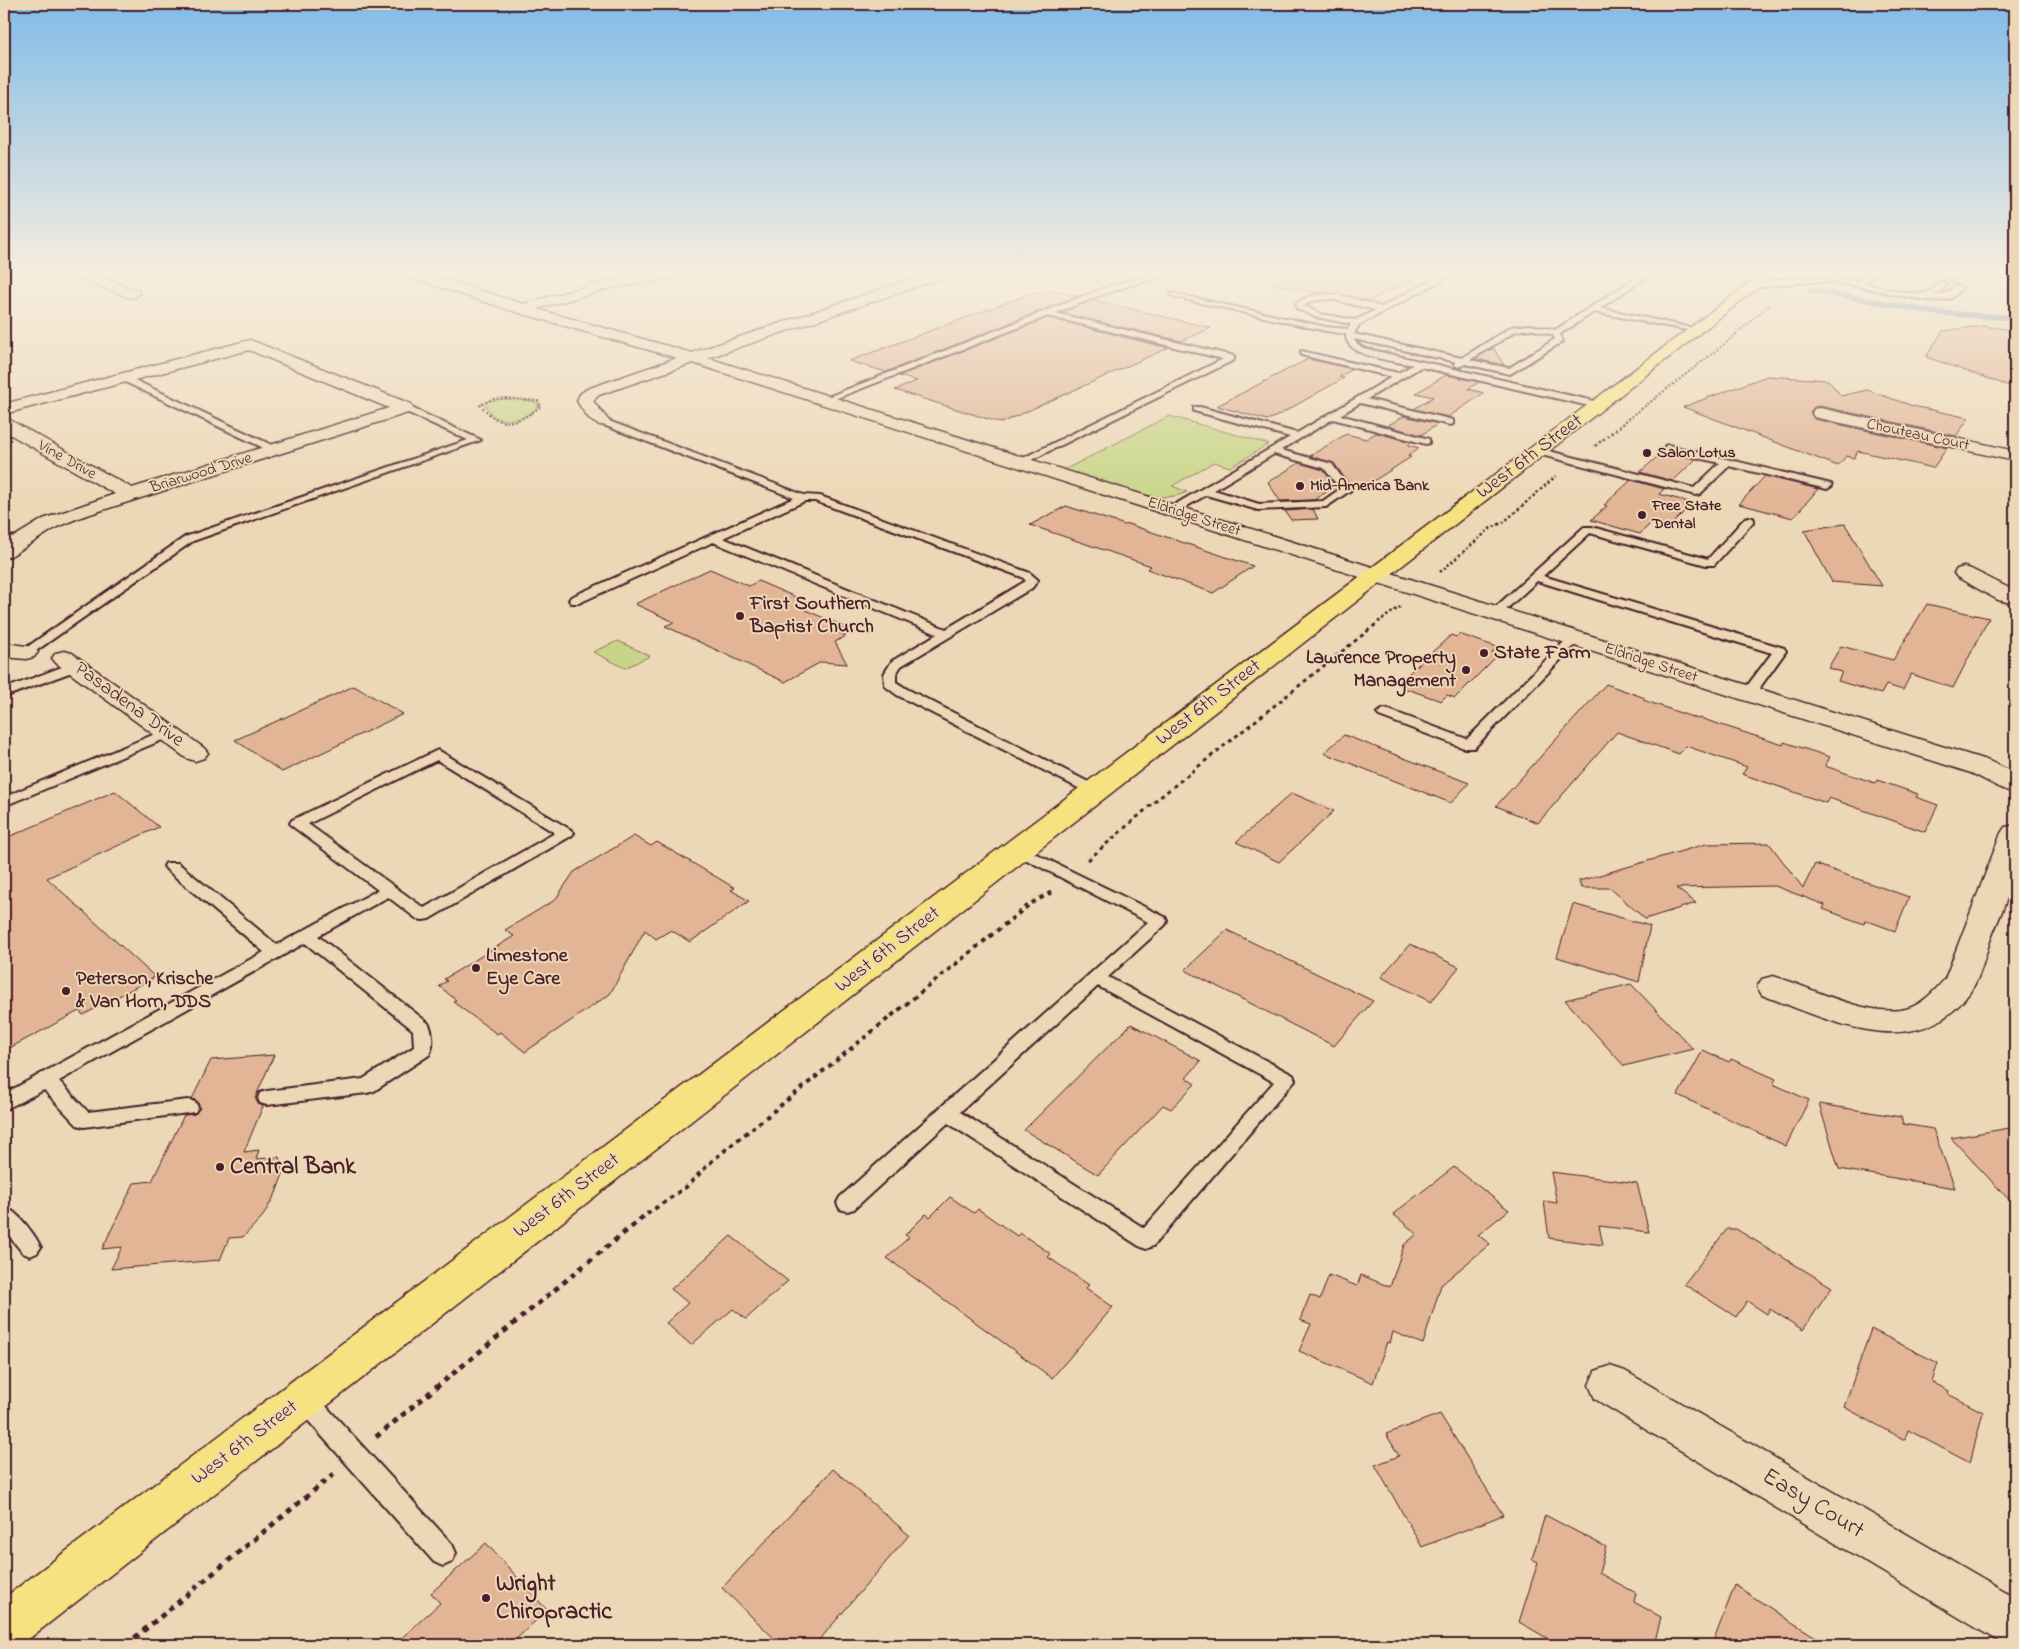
<svg xmlns="http://www.w3.org/2000/svg" width="2019" height="1649" viewBox="0 0 2019 1649" font-family="'Indie Flower',sans-serif">
	<style>
		.green { fill: #c8d588; stroke: #897a5a }
		.lines { fill: none; stroke-linecap: round; stroke-linejoin: round }
		.stream { stroke: #6e849c; stroke-width: 5.5 }
		.building { fill: #e1b595; stroke: #4a1f2b }
		.lane-casing { stroke: #4a1f2b; stroke-width: 4 }
		.street-casing { stroke: #4a1f2b; stroke-width: 3 }
		.primary-casing { stroke: #4a1f2b; stroke-width: 3 }
		.path-far4 { stroke: #4a1f2b; stroke-width: 2; stroke-dasharray: 2 2; stroke-linecap: butt }
		.path-far3 { stroke: #4a1f2b; stroke-width: 2.5; stroke-dasharray: 2.5 2.5; stroke-linecap: butt }
		.path-far2 { stroke: #4a1f2b; stroke-width: 3; stroke-dasharray: 4 4; stroke-linecap: butt }
		.path-far1 { stroke: #4a1f2b; stroke-width: 4; stroke-dasharray: 4.5 4.5; stroke-linecap: butt }
		.path { stroke: #4a1f2b; stroke-width: 5; stroke-dasharray: 5.5 5.5; stroke-linecap: butt }
		.lane { fill: #ecd8b6; fill-rule: evenodd }
		.street { fill: #ecd8b6; fill-rule: evenodd }
		.primary { fill: #f7e281; fill-rule: evenodd }
		.poi-dot { fill: #4a1f2b; stroke: #ecd8b6; stroke-width: 2 }
		.labels { text-anchor: middle; dominant-baseline: central; stroke-width: 4; stroke-linejoin: round; paint-order: stroke }
		.far-street-label { font-size: 16px; fill: #4a1f2b; stroke: #ecd8b6 }
		.far-poi-label { font-size: 16px; font-weight: bold; fill: #4a1f2b; stroke: #ecd8b6; text-anchor: start }
		.street-label { font-size: 20px; fill: #4a1f2b; stroke: #ecd8b6 }
		.poi-label { font-size: 20px; font-weight: bold; fill: #4a1f2b; stroke: #ecd8b6; text-anchor: start }
		.near-poi-label { font-size: 24px; font-weight: bold; fill: #4a1f2b; stroke: #ecd8b6; text-anchor: start }
		.near-street-label { font-size: 24px; fill: #4a1f2b; stroke: #ecd8b6 }
	</style>
	<rect width="100%" height="100%" fill="#ecd8b6"/>
	<filter id="ink" filterUnits="userSpaceOnUse"><feTurbulence type="fractalNoise" baseFrequency=".02" numOctaves="2"/><feDisplacementMap in="SourceGraphic" scale="10" xChannelSelector="R" yChannelSelector="G"/><feConvolveMatrix kernelMatrix="1 2 1 2 8 2 1 2 1" color-interpolation-filters="sRGB"/></filter>
	<g filter="url(#ink)">
		<path class="green" d="M1081 272H1130L1103 283 1072 276Z
			M504 399 532 401 539 404C532 417 508 424 495 417 492 415 488 409 485 405L488 401Z
			M1169 416 1269 444 1230 467 1214 462 1172 486 1187 492C1158 508 1095 480 1064 470Z
			M618 641 650 656 625 668 593 652Z"/>
		<g class="lines">
			<path class="stream" d="M1811 290 1938 313 2015 318"/>
		</g>
		<path class="building" d="M1275 272H1427L1369 301 1338 294 1318 293 1274 284Z
			M1053 290 1078 296 886 372 849 361 1035 292 1044 294Z
			M1094 300 1211 328 1182 341 1061 313Z
			M1048 318 1168 348 1001 423 895 390 917 381 899 376Z
			M1982 326 2015 330V388L1926 357 1943 331Z
			M1493 348 1504 365 1475 359Z
			M1308 359 1353 369 1339 377 1344 378 1275 417 1267 420 1217 406Z
			M1446 375 1479 382 1468 389 1484 393 1448 417 1414 409 1433 397 1416 393Z
			M1767 376 1828 380 1841 396 1867 390 1913 406 1969 418 1956 436 1820 406 1814 407 1810 412 1814 419 1947 448 1933 468 1858 451 1854 458 1846 456 1838 466 1683 407Z
			M1404 416 1438 424 1421 435 1387 426Z
			M1376 433 1411 442 1408 445 1419 448 1408 456 1411 457 1372 482 1348 483 1334 463 1310 456 1346 434 1366 439Z
			M1664 451 1665 452 1696 459 1673 481 1640 472Z
			M1299 463 1323 470 1336 486 1314 500 1280 501 1268 482Z
			M1765 476 1818 489 1793 518 1739 504Z
			M1631 480 1664 489 1659 494 1693 503 1670 526 1653 521 1640 534 1591 520 1607 506 1604 505Z
			M1066 506 1125 525 1128 524 1253 566 1213 593 1147 569 1151 566 1030 525Z
			M1313 509 1318 519 1291 520 1285 511Z
			M1845 524 1882 586 1832 582 1804 530Z
			M710 569 749 586 758 581 814 605 805 610 846 627 838 632 846 636 835 642 847 664 821 662 785 682 665 626 674 622 635 604Z
			M1927 604 1989 618 1953 688 1911 674 1903 690 1886 685 1881 694 1838 681 1842 672 1828 668 1841 646 1893 660Z
			M1459 634 1497 647 1492 652 1499 654 1455 698 1447 695 1441 701 1401 687 1405 684 1399 682 1451 635 1456 637Z
			M1606 684 1645 698 1643 700 1698 719 1700 718 1783 745 1784 742 1830 757 1825 766 1875 783 1877 780 1918 794 1916 797 1938 805 1925 832 1829 798 1826 803 1742 774 1747 767 1686 746 1679 754 1617 732 1538 823 1496 806Z
			M354 686 403 714 282 772 235 740Z
			M1344 735 1469 783 1451 803 1324 753Z
			M115 791 159 827 47 878 155 977 83 1015 79 1011 4 1051V839Z
			M1292 793 1334 811 1279 862 1236 842Z
			M634 836 651 846 657 842 735 888 731 890 749 901 690 942 671 930 656 939 645 930 610 994 525 1052 500 1032 497 1034 453 1002 456 1000 439 986 447 981 444 979 514 936 505 930 555 900 574 872Z
			M1769 843 1803 888 1815 864 1909 897 1895 931 1865 920 1864 924 1823 909 1825 905 1775 886 1676 888 1696 903 1645 919 1610 888H1581L1579 881 1706 844Z
			M1573 904 1650 926 1639 982 1557 957Z
			M1227 930 1373 1001 1334 1046 1185 970Z
			M1410 944 1459 967 1431 1002 1381 977Z
			M1631 984 1658 1012 1693 1049 1624 1066 1565 1000Z
			M1131 1024 1201 1061 1186 1078 1195 1084 1171 1109 1163 1105 1098 1175 1024 1130Z
			M1703 1050 1729 1062 1731 1059 1776 1079 1773 1084 1809 1100 1786 1146 1678 1095Z
			M274 1055 255 1098 258 1104 263 1106 244 1152 259 1150 256 1159 279 1157 283 1174 276 1193 263 1216 243 1237 229 1238 220 1260 111 1269 122 1247 102 1249 134 1183 152 1181 184 1115 195 1114 200 1108 197 1101 192 1099 211 1060Z
			M1819 1104 1901 1117 1903 1124 1933 1129 1955 1188 1839 1169Z
			M2015 1127V1206L1951 1138Z
			M1454 1167 1509 1210 1478 1235 1490 1244 1441 1285 1423 1344 1393 1332 1390 1343 1387 1342 1373 1383 1299 1351 1311 1324 1300 1320 1310 1295 1320 1299 1329 1275 1357 1286 1361 1275 1390 1287 1404 1245 1417 1234 1393 1214Z
			M1551 1172 1637 1183 1649 1232 1599 1226 1603 1245 1549 1238 1544 1201 1557 1203Z
			M950 1197 974 1213 978 1209 1017 1236 1020 1233 1051 1254 1048 1257 1089 1285 1086 1288 1113 1307 1052 1378 887 1258 909 1237 905 1235 926 1214 930 1217Z
			M1727 1229H1736L1832 1287 1803 1330 1770 1309 1767 1314 1747 1301 1736 1317 1684 1284Z
			M731 1236 788 1281 746 1319 733 1309 691 1345 666 1323 688 1303 671 1289Z
			M1871 1329 1938 1363 1932 1382 1949 1391 1948 1394 1983 1412 1970 1463 1908 1430 1905 1440 1844 1407Z
			M1440 1414 1503 1515 1422 1547 1375 1465 1399 1456 1386 1434Z
			M833 1469 909 1535 815 1645H781L722 1588Z
			M1545 1515 1606 1547 1599 1573 1636 1593 1634 1602 1661 1617 1654 1645H1559L1519 1622 1538 1562 1532 1559Z
			M486 1543 547 1610 510 1645H394L440 1603 431 1593Z
			M1735 1585 1790 1621 1829 1645H1712Z"/>
		<g class="lines">
			<defs>
				<path id="lane" d="M1160 272H1172L1107 293 1055 313 1234 356V360L1023 464H1017L1015 462 1223 359 1048 316 827 402 824 403 820 400 1101 289Z
					M1447 272H1457L1359 325 1354 334 1462 358 1511 327 1530 325 1555 330 1645 272H1654L1600 308 1701 330 1697 332 1594 312 1560 334 1562 342 1510 374 1465 364 1458 367 1454 364 1456 362 1354 339 1356 343 1363 348 1598 402 1603 405 1598 408 1421 367 1367 399 1453 420V424L1450 425 1360 403 1340 415 1429 439V443L1426 444 1333 419 1281 450 1332 464 1351 490 1326 507 1258 510 1206 495 1177 512H1169L1168 510 1169 508 1290 437 1194 411V407H1200L1297 433 1392 377 1301 355V351L1398 373 1413 365C1395 361 1344 357 1346 334L1326 331 1175 297 1171 295 1172 293 1326 327 1348 329 1351 324 1316 317 1297 309 1296 304C1319 284 1356 300 1381 307ZM1330 299 1376 310 1355 320 1321 314 1304 306 1311 301ZM1530 329 1553 335 1555 339 1509 368 1470 360 1516 331ZM1274 454 1324 468 1340 489 1323 501 1259 504 1214 490Z
					M1869 272H1877L1865 282C1879 288 1918 298 1931 291 1934 289 1937 285 1939 282H1945V286L1937 294 1932 295C1944 295 1948 294 1955 285L1962 287C1959 291 1955 296 1951 298 1931 308 1860 284 1834 282 1807 281 1781 284 1754 288L1750 286C1767 275 1837 278 1858 281Z
					M1966 272 1975 273 1947 281 1943 279Z
					M124 375 278 448 280 450 275 453 272 452 121 380 120 378Z
					M405 405 481 440 193 541 30 655H22L20 652 185 537 468 440 402 410V406Z
					M601 418 804 495 820 496 1030 573 1038 580 1032 588 901 666 896 674V682L907 689 1100 788 1102 791 1100 794H1090L897 695 885 686 884 674 892 661 937 634 713 542 579 603H571L569 600 571 597 794 498 598 423 596 421ZM805 501H815L1022 577 1026 581 946 629 723 538Z
					M1668 445 1831 484 1832 486 1827 489 1729 466 1700 494 1696 495 1534 453 1532 451 1537 448 1694 488 1720 463 1665 450V446Z
					M1749 517 1753 518 1754 520 1753 522 1714 565H1706L1590 533 1543 576 1784 648 1786 651 1753 697 1748 698 1741 694 1772 653 1537 581 1499 616 1495 617 1489 613 1584 527H1592L1708 559 1745 518Z
					M4 536 22 537 27 540 22 543 4 542Z
					M1575 634 1581 638 1579 641 1474 748H1464L1379 716 1377 713 1384 709 1389 710 1467 739 1571 635Z
					M75 662 81 666 80 669 4 697V689Z
					M167 729 174 733 172 736 4 806V797Z
					M438 750 571 830 574 833 571 836 429 919 423 920 417 919 388 897 318 936 428 1023C433 1031 434 1047 429 1055L374 1091 367 1093 267 1105 260 1103 258 1098 260 1093 267 1091 363 1079 414 1047 413 1030 305 943 59 1081 88 1112 188 1100 195 1102 198 1107 195 1112 84 1127 77 1125 44 1090 4 1110V1094L264 952 166 869 164 866 166 863H178L277 945 378 890 292 826 290 823 292 820ZM437 760 555 833 424 908 308 824Z
					M1018 845 1165 917 1167 921 1165 925 1108 977 1293 1075 1295 1080 1153 1246 1146 1249 1139 1246 948 1123 854 1209 847 1211 840 1209 837 1203 840 1197 1148 922 1013 853 1010 850 1013 847ZM1098 986 1274 1082 1144 1228 960 1112Z
					M4 1207C18 1211 34 1234 41 1247L37 1253 30 1256 23 1253 4 1230Z
					M304 1388 312 1391 452 1544 456 1553 452 1562 443 1566 434 1562 296 1407 292 1399 296 1391Z"/>
				<path id="street" d="M71 272H89L138 291 140 294 133 298 128 297 72 275Z
					M401 272H421L523 304 606 281 659 272H689L683 276 607 289 537 309 692 353 932 272H951L950 275 708 358 1989 761 2015 773V793C2001 790 1985 779 1971 773L693 363 599 395 593 401 609 421 607 425C592 428 584 412 577 401L580 394 587 389 677 358 516 312 402 275Z
					M250 340 411 404 413 408 411 412 81 517 57 527 11 556 4 558V543L43 519 115 494 4 431V419L10 420 132 488 389 408 249 350 4 414V404Z
					M1820 408 2015 451V461L1814 417 1812 413 1814 409Z
					M1964 567 1971 569 2015 591V604L1998 600 1957 577 1954 573 1957 569Z
					M4 643 34 647 38 652 34 657 26 659 4 657Z
					M64 651 72 653 204 748 208 753 204 758 195 761 186 758 56 663 52 658 56 653Z
					M2015 825C2016 839 2017 856 2015 870 2013 888 1998 920 1991 938 1985 955 1981 977 1970 992 1917 1066 1829 1020 1762 995L1757 987 1762 979 1773 976C1811 987 1867 1018 1906 1009 1922 1005 1934 991 1945 979L2001 833 2005 827Z
					M1610 1366 1625 1371 2015 1597V1645H2008L1998 1641 1595 1399 1589 1385 1595 1371Z"/>
				<path id="primary" d="M1764 272H1778L21 1645H4V1598Z"/>
			</defs>
			<use href="#lane" class="lane-casing"/>
			<use href="#street" class="street-casing"/>
			<use href="#primary" class="primary-casing"/>
			<path class="path-far4" d="M505 398 538 401 541 406C529 416 511 427 496 419 490 416 485 409 480 405L492 399Z
				M1622 424 1726 343 1770 304"/>
			<path class="path-far3" d="M1595 446 1624 423
				M1440 572 1491 528 1504 522 1556 476
				M1378 622 1400 607"/>
			<path class="path-far2" d="M1088 860 1159 798 1380 621"/>
			<path class="path-far1" d="M647 1214 686 1187 713 1160 1030 904 1052 892"/>
			<path class="path" d="M376 1437 648 1213
				M126 1645 334 1474"/>
			<use href="#lane" class="lane"/>
			<use href="#street" class="street"/>
			<use href="#primary" class="primary"/>
		</g>
	</g>
	<linearGradient id="sky" x2="0" y2="1"><stop stop-color="#81bce8"/><stop offset="0.54" stop-color="#f6edde"/><stop offset="1" stop-color="#f6edde" stop-opacity="0"/></linearGradient>
	<rect width="2019" height="503" fill="url(#sky)"/>
	<g class="poi-dot">
		<circle cx="1647" cy="453" r="5"/>
		<circle cx="1300" cy="486" r="5"/>
		<circle cx="1642" cy="515" r="5"/>
		<circle cx="740" cy="616" r="5"/>
		<circle cx="1484" cy="653" r="5"/>
		<circle cx="1466" cy="670" r="5"/>
		<circle cx="476" cy="968" r="5"/>
		<circle cx="66" cy="991" r="5"/>
		<circle cx="220" cy="1167" r="5"/>
		<circle cx="486" cy="1598" r="5"/>
	</g>
	<g class="labels">
		<g class="far-street-label">
			<text transform="translate(1918 435) rotate(12)">Chouteau Court</text>
			<text transform="translate(67 460) rotate(29)">Vine Drive</text>
			<text transform="translate(201 473) rotate(-17)">Briarwood Drive</text>
			<text transform="translate(1194 517) rotate(18)">Eldridge Street</text>
			<text transform="translate(1651 663) rotate(18)">Eldridge Street</text>
		</g>
		<g class="far-poi-label">
			<text x="1657" y="453">Salon Lotus</text>
			<text x="1310" y="486">Mid-America Bank</text>
			<text x="1652" y="506">Free State<tspan x="1652" dy="18">Dental</tspan></text>
		</g>
		<g class="street-label">
			<text transform="translate(1530 457) rotate(-37)">West 6th Street</text>
			<text transform="translate(1209 703) rotate(-38)">West 6th Street</text>
			<text transform="translate(129 705) rotate(36)">Pasadena Drive</text>
			<text transform="translate(888 950) rotate(-38)">West 6th Street</text>
			<text transform="translate(567 1196) rotate(-37)">West 6th Street</text>
			<text transform="translate(245 1443) rotate(-37)">West 6th Street</text>
		</g>
		<g class="poi-label">
			<text x="750" y="604">First Southern<tspan x="750" dy="23">Baptist Church</tspan></text>
			<text x="1494" y="653">State Farm</text>
			<text x="1456" y="658" text-anchor="end">Lawrence Property<tspan x="1456" dy="23">Management</tspan></text>
			<text x="486" y="956">Limestone<tspan x="486" dy="23">Eye Care</tspan></text>
			<text x="76" y="979">Peterson, Krische<tspan x="76" dy="23">&amp; Van Horn, DDS</tspan></text>
		</g>
		<g class="near-poi-label">
			<text x="230" y="1167">Central Bank</text>
			<text x="496" y="1584">Wright<tspan x="496" dy="28">Chiropractic</tspan></text>
		</g>
		<g class="near-street-label">
			<text transform="translate(1813 1504) rotate(31)">Easy Court</text>
		</g>
	</g>
	<rect width="2019" height="1649" fill="none" stroke="#ecd8b6" stroke-width="20"/>
	<rect x="10" y="10" width="1999" height="1629" fill="none" stroke="#4a1f2b" stroke-width="2" filter="url(#ink)"/>
</svg>
